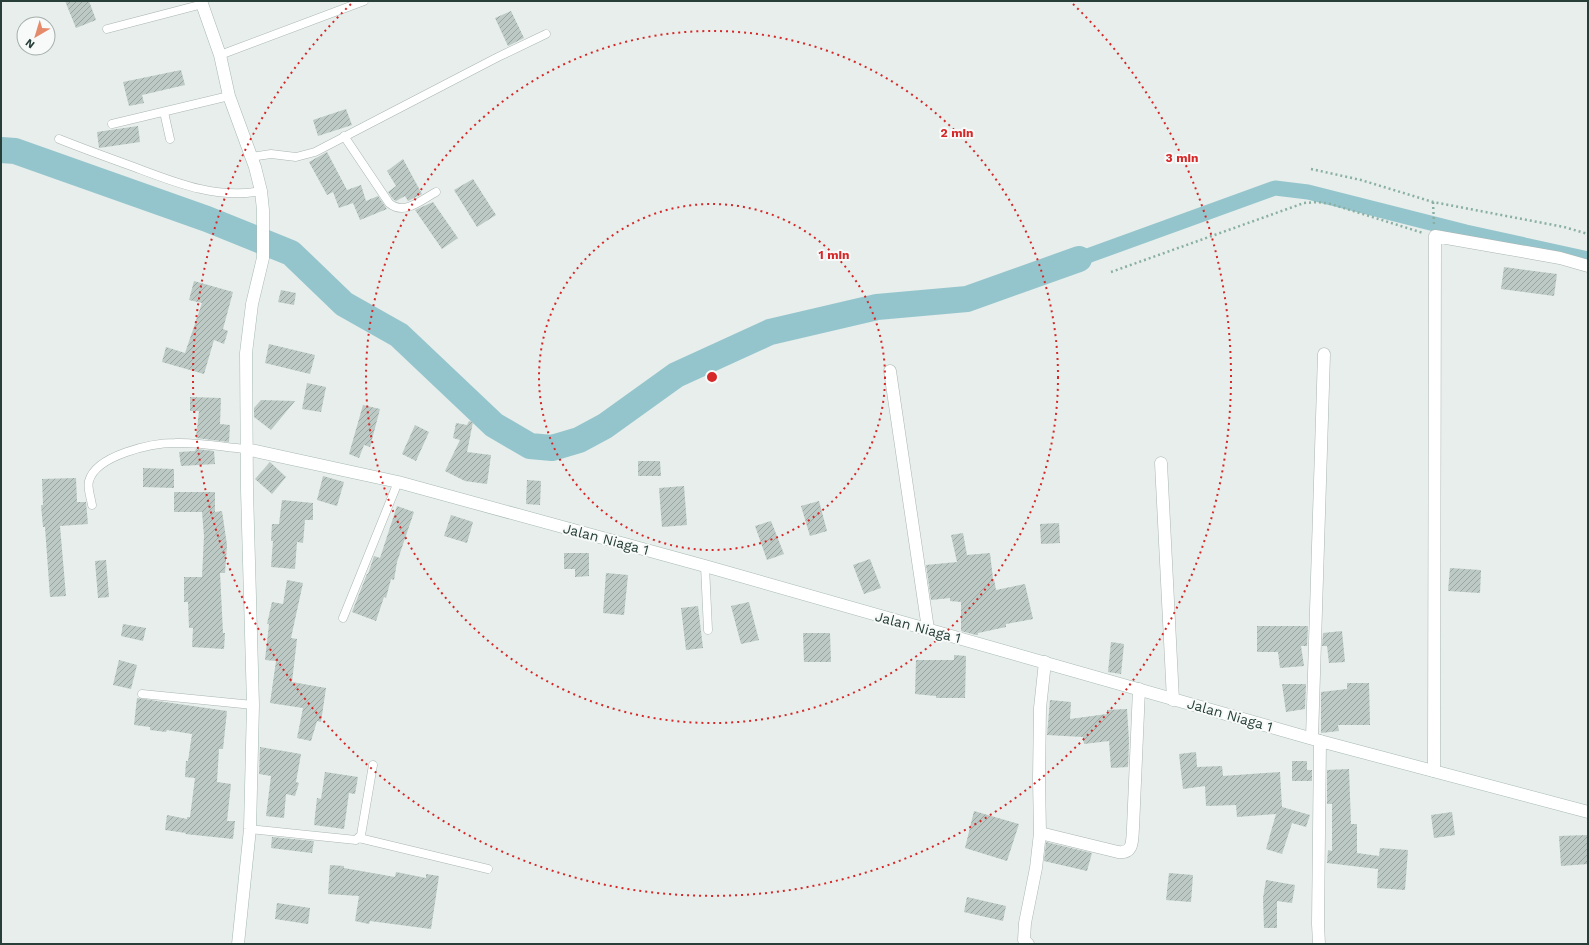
<svg xmlns="http://www.w3.org/2000/svg" width="1589" height="945" viewBox="0 0 1589 945" font-family="'Work Sans',sans-serif">
	<style>
		.lines { fill: none; stroke-linecap: round; stroke-linejoin: round }
		.canal { stroke: #94c5cd; stroke-width: 15 }
		.river { stroke: #94c5cd; stroke-width: 26 }
		.building { fill: url(#building-hatch) }
		.lane-casing { stroke: #aab6b2; stroke-width: 9 }
		.street-casing { stroke: #aab6b2; stroke-width: 13 }
		.secondary-casing { stroke: #a6b9b2; stroke-width: 13 }
		.path { stroke: #8aafa3; stroke-width: 2.5; stroke-dasharray: 2 3; stroke-linecap: butt }
		.lane { stroke: #fff; stroke-width: 8 }
		.street { stroke: #fff; stroke-width: 12 }
		.secondary { stroke: #fff; stroke-width: 12 }
		.ring { fill: none; stroke: #d62828; stroke-width: 2; stroke-dasharray: 2 4 }
		.labels { text-anchor: middle; dominant-baseline: central; stroke-width: 4; stroke-linejoin: round; paint-order: stroke }
		.street-label { font-size: 14px; fill: #273f38; stroke: #f7faf9 }
		.centre { fill: #d62828; stroke: #f7faf9; stroke-width: 2 }
		.ring-label { font-size: 12px; text-anchor: middle; font-weight: bold; fill: #d62828; stroke: #f7faf9; stroke-width: 4; stroke-linejoin: round; paint-order: stroke }
	</style>
	<defs>
		<pattern id="building-hatch" width="6" height="6" patternUnits="userSpaceOnUse"><rect width="6" height="6" fill="#bcc9c4"/><path d="M-1 1l2-2M0 6l6-6M5 7l2-2" fill="none" stroke="#99a5a0"/></pattern>
	</defs>
	<rect width="100%" height="100%" fill="#e7eeeb"/>
	<g class="lines">
		<path class="canal" d="M1079 259 1275 188 1308 192 1466 232 1588 259"/>
		<path class="river" d="M1 150 15 151 207 219 291 253 344 304 399 335 494 425 530 446 552 448 579 440 605 426 676 375 770 332 877 307 967 299 1079 259"/>
	</g>
	<path class="building" d="M65 1H89L96 20 76 28Z
		M511 11 524 38 508 46 495 18Z
		M181 70 185 85 142 95 144 103 129 106 123 82Z
		M346 109 352 125 318 136 313 120Z
		M138 126 140 142 99 148 97 132Z
		M327 152 347 190 361 185 366 201 378 196 387 209 360 220 353 203 339 208 333 192 327 195 309 162Z
		M403 159 422 194 408 201 405 196 396 201 393 199 388 192 396 186 387 171Z
		M473 179 496 215 477 227 454 190Z
		M433 202 458 238 442 249 415 210Z
		M1504 267 1557 274 1554 296 1501 289Z
		M194 281 233 292 223 329 228 331 224 344 214 340 204 374 162 362 166 347 185 353 202 303 189 300Z
		M281 290 296 293 294 305 278 302Z
		M269 344 315 355 310 374 265 363Z
		M307 383 326 387 321 412 302 409Z
		M190 397 221 398 220 424 230 425 229 442 196 438 199 411H190Z
		M261 400 295 401 271 430 254 417V408Z
		M363 405 380 409 370 447 364 445 359 458 349 454Z
		M469 421 473 422 467 452 491 455 487 484 465 481 445 471 460 440 453 438 456 423 467 425Z
		M415 425 429 432 416 461 402 454Z
		M196 449 214 451 215 464 181 466 179 452 195 451Z
		M638 461H660L661 476H638Z
		M270 462 286 477 272 494 255 479Z
		M143 468 174 469V488L143 487Z
		M323 476 344 482 337 506 317 500Z
		M76 478 77 502H86L88 524 60 526 66 596 50 597 45 527H43L41 505H43L42 479Z
		M527 480 541 481 540 505 526 504Z
		M684 486 687 525 662 527 659 488Z
		M174 492H215V512L222 511 227 545 225 573H220L223 633H225L224 649 192 647 193 628H189L188 602H184V577H202L204 536 202 512H174Z
		M282 500 313 503V520H305L303 543 297 542 295 569 271 567 273 541H271L272 524H279Z
		M819 501 827 531 810 536 801 506Z
		M397 506 414 512 397 562 394 580 391 579 386 598 384 597 376 621 352 612 367 574H368L374 556 380 558Z
		M451 515 473 522 467 543 444 536Z
		M771 521 784 554 767 560 755 526Z
		M1059 523 1060 543 1041 544 1040 524Z
		M963 533 967 555 990 553 993 579H994L996 590 1025 584 1033 619 1006 624V627L978 633V635H976L961 631V602L950 601V598L931 600 926 565 957 562 951 535Z
		M564 553H589V576L575 577V569H564Z
		M870 559 881 588 864 594 853 565Z
		M106 560 109 597 98 598 95 561Z
		M1450 568 1481 570 1480 593 1448 591Z
		M606 573 628 575 624 615 603 613Z
		M287 580 303 583 291 638 297 639 292 682 326 688 321 722 317 721 311 741 297 738 303 708 270 703 276 661 265 660 269 624H267L272 602 283 604Z
		M749 602 759 640 741 644 731 606Z
		M698 606 703 648 686 650 681 608Z
		M123 624 146 628 143 641 121 636Z
		M1257 626H1308L1307 646H1301L1304 666 1280 668 1278 652H1257Z
		M1342 631 1345 662 1329 663 1327 646H1322L1323 633Z
		M803 633H830L831 662H804Z
		M1111 642 1124 644 1121 674 1108 672Z
		M954 655 966 656 965 698H936V696L915 694 916 660H954Z
		M119 660 137 665 131 689 113 685Z
		M1347 683H1369L1370 725H1338L1339 731 1321 733V692L1347 689Z
		M1282 684H1306L1305 709 1286 712Z
		M137 698 227 711 223 749H219L217 782 231 784 227 821H235L233 839 185 834 186 833 165 830 167 815 187 819V817H190L195 778 185 777 186 761H188L192 734 167 730 166 732 150 730V727L134 725Z
		M1050 700 1071 702 1070 719 1107 714V710L1127 709 1129 741 1128 767 1111 768 1109 741 1084 744 1083 737 1047 735Z
		M260 747 301 754 296 782 299 783 295 796 286 794 284 818 266 816 271 776 259 774Z
		M1196 752 1197 767 1222 766 1223 776 1280 772 1282 807 1310 815 1306 827 1292 823 1282 854 1266 849 1276 814 1237 817 1236 805 1206 806 1205 786 1183 789 1179 754Z
		M1292 761H1307V770H1312V781H1292Z
		M1349 769 1351 824H1357V853L1379 856 1380 848 1408 850 1405 890 1377 888 1378 869 1327 863 1328 850 1332 851V804H1327V770Z
		M325 772 358 777 355 794 349 793 344 829 314 825 317 798 321 799Z
		M974 811 1019 824 1007 861 965 848Z
		M1452 812 1455 835 1434 838 1431 815Z
		M1588 835V864L1561 866 1559 836Z
		M272 837 314 841 312 853 271 848Z
		M1046 842 1092 853 1087 871 1044 861Z
		M330 865 344 866V868L395 877 396 872 426 878V874L439 876 431 929 370 921 369 924 355 921 359 896 328 894Z
		M1169 873 1193 875 1191 902 1166 900Z
		M1266 880 1295 885 1292 903 1277 901V928H1264L1263 898Z
		M967 897 1006 906 1003 921 964 912Z
		M277 903 310 908 308 924 275 919Z"/>
	<g class="lines">
		<defs>
			<path id="lane" d="M107 29 203 4
				M220 55 364 1
				M164 112 170 139
				M112 124 229 96
				M344 136 389 203C404 216 421 200 436 192
				M59 139C84 149 109 158 134 167 174 182 217 200 261 191
				M250 157 271 154 296 157 315 152 498 57 546 34
				M92 505C91 498 87 488 89 481 96 455 152 443 175 443 199 442 223 447 246 449
				M705 566 708 630
				M343 618 398 482
				M142 694 253 705
				M250 829 356 840 361 835 373 765
				M359 838 488 869"/>
			<path id="street" d="M890 371 928 629
				M1161 463 1173 700
				M1045 662 1040 708 1039 779 1040 833 1118 852C1134 854 1132 840 1133 828L1139 689
				M1312 738 1324 354
				M1434 771 1435 236 1560 258 1588 266
				M1028 944 1024 940 1025 923 1036 868 1040 833
				M1319 944 1318 924 1320 741"/>
			<path id="secondary" d="M201 1 220 55 229 96 255 167 261 191 263 210V258L252 304 246 353 247 490 253 705 250 829 238 944
				M246 449 398 482 705 566 1320 741 1588 812"/>
		</defs>
		<use href="#lane" class="lane-casing"/>
		<use href="#street" class="street-casing"/>
		<use href="#secondary" class="secondary-casing"/>
		<path class="path" d="M1311 169 1361 180 1433 202 1564 227 1588 234
			M1433 202 1434 224
			M1111 272 1304 203 1318 202 1331 204 1423 233"/>
		<use href="#lane" class="lane"/>
		<use href="#street" class="street"/>
		<use href="#secondary" class="secondary"/>
	</g>
	<g class="ring">
		<circle cx="712" cy="377" r="173"/>
		<circle cx="712" cy="377" r="346"/>
		<path d="M1073 4A519 519 0 1 1 351 4"/>
	</g>
	<g class="labels">
		<g class="street-label">
			<text transform="translate(606 539) rotate(15)">Jalan Niaga 1</text>
			<text transform="translate(918 627) rotate(15)">Jalan Niaga 1</text>
			<text transform="translate(1230 715) rotate(16)">Jalan Niaga 1</text>
		</g>
	</g>
	<circle cx="712" cy="377" r="6" class="centre"/>
	<g class="ring-label">
		<text x="957" y="137">2 min</text>
		<text x="1182" y="162">3 min</text>
		<text x="834" y="259">1 min</text>
	</g>
	<rect width="1589" height="945" fill="none" stroke="#273f38" stroke-width="4"/>
	<g transform="translate(36 36) rotate(218)"><circle r="19" fill="#f7faf9" stroke="#a4afac"/>
	<path d="M0-3L7 15L0 10L-7 15Z" fill="#e68a6c"/>
	<text y="-6" font-size="11" font-weight="bold" text-anchor="middle" fill="#273f38">N</text>
	</g>
</svg>
